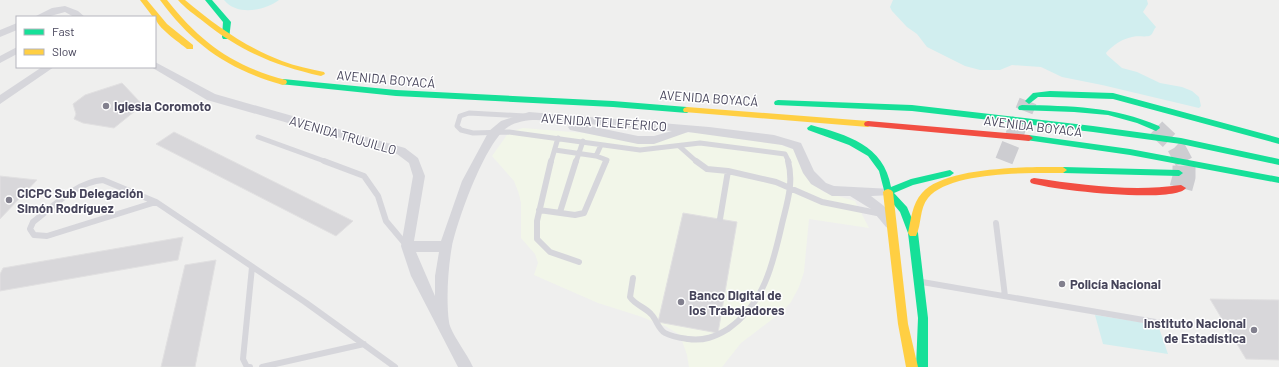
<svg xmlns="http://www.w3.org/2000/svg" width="1279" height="367" viewBox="0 0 1279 367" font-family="Barlow,sans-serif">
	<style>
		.commercial { fill: #f2f6e9 }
		.green { fill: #d1eeef }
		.building { fill: #d8d7da; stroke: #e1e0e1 }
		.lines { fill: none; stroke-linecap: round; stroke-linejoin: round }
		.highway-tunnel-far1 { stroke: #cdcdd1; stroke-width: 18; stroke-dasharray: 18 9; stroke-linecap: butt }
		.highway-tunnel { stroke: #cdcdd1; stroke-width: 23; stroke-dasharray: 23 12; stroke-linecap: butt }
		.lane-far1 { stroke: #d6d6db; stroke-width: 5 }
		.lane { stroke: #d6d6db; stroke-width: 6 }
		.street { fill: #d6d6db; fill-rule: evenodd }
		.fast { fill: #16e098; fill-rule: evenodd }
		.slow { fill: #ffcf43; fill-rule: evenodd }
		.jam { fill: #f24e42; fill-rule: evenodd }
		.poi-dot { fill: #82808e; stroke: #fff; stroke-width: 1.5 }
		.labels { text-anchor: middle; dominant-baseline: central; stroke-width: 3; stroke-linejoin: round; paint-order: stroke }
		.street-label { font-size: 13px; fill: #47455b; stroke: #fff }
		.poi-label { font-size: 13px; font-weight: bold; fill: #47455b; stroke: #fff; text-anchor: start }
	</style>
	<rect width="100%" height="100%" fill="#efefee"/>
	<path class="commercial" d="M523 128 584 133 640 143 682 133 699 132 773 142 795 150 817 187 824 192 855 201 869 228 809 219 804 272 799 287 791 302 782 312 741 343 722 367H689L687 355 680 335 665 326 639 316 598 303 534 275 538 263 535 254 521 238V203L519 194 514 181 492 156 509 132Z"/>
	<path class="green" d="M224 0H279C264 11 237 16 224 0Z
		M893 0H1147L1148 4 1143 12 1156 27C1154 29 1153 33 1151 35 1147 38 1137 35 1132 37 1122 39 1113 45 1106 53L1107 55 1122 68 1137 72 1160 83 1182 87 1192 91 1199 97 1201 106 1199 108 1102 85 1062 77 1041 67 1012 65 1000 70H980L965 66 927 47 917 34 907 27 892 11 890 7Z
		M1095 315 1158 325 1168 354 1103 344Z"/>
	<path class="building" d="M122 83 139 101 145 103 114 128 83 123 74 119 76 114 73 104 85 95Z
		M174 132 353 221 336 236 156 144Z
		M0 176 37 180 0 219Z
		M683 213 737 222 718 333 658 322Z
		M183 237 178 260 0 291V274L3 268Z
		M216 260 195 367H161L185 265Z
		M1210 299 1279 300V360L1246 359Z"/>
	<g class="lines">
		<path class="highway-tunnel-far1" d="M1156 128 1176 147 1184 162
			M1004 161 1028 101"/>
		<path class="highway-tunnel" d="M1181 188 1184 177V161"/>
		<path class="lane-far1" d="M525 116 469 113 460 116 457 126 461 130 473 133 509 132 640 150 700 143 785 154 789 162
			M258 137 327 162
			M601 145 596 156 607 160 606 162
			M679 146 697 162
			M555 150 596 156
			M551 162 558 138
			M576 162 583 141"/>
		<path class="lane" d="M324 161 364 176 378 196 386 221 407 246
			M551 161 537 221V239L550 252 579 262
			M696 161 707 169 728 171 776 182 822 202 882 214
			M103 180 156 202 47 236 34 235 30 229 33 222C54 206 76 182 103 180Z
			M156 202 305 302 395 367
			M539 210 575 215 584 213 606 161
			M560 212 576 161
			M720 219 728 171
			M996 223 1005 296
			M633 278 630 297C635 305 645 307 651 314 657 320 658 329 665 333 672 337 681 338 688 339 704 341 715 337 728 329 764 304 773 264 782 224 787 203 794 183 788 161
			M922 282 1167 324
			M250 367H247L243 359 252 267
			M262 367 364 344"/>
		<path class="street" d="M65 6 78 11 85 17H74L65 12 47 17H34L52 8Z
			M17 23V30L0 37V30Z
			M17 47V54L0 63V56Z
			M155 62 215 94 405 148 418 158 425 176 414 241H441L462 181 489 131 501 121 529 112 709 127 774 135 801 143 814 171 826 183 834 186 892 189 894 192 892 195 871 196 884 206 896 224 894 227 890 229 886 227 871 209 850 196H832L811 184 803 173 793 149 782 145 688 132 654 144H638L570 130 568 127 574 123C553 122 527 115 508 127 485 142 458 219 452 246 448 268 446 300 449 322 450 332 468 355 473 367H458L411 276 401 246 413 176 409 163 397 154 207 100 151 67H155ZM575 123 672 131 654 136H638ZM416 252H439L435 276V296Z
			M42 67H54L0 104V95Z"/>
		<path class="fast" d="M205 0H212L231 22 229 39H223L222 37 223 22Z
			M283 79 396 90 613 101 687 107 691 110 687 113 613 107 396 96 280 84 279 82Z
			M1050 91 1113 93 1279 138V144L1113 99 1050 97H1038L1029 104 1025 101 1033 93Z
			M778 100 912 105 1093 126 1181 138 1279 159V165L1181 144 1093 132 912 111 775 105 774 103 775 101Z
			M1022 105C1071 106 1113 106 1159 126L1160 128 1156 131 1137 123 1108 115 1074 112 1019 110 1018 108 1019 106Z
			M811 125C847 135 884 145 891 187L911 179 950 170 954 173 950 176 913 185 894 193 907 207 918 233 928 318V367H916L918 318 908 233 900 212 885 194 879 171 868 156 849 145 808 130 807 128Z
			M1029 135 1130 149 1279 177V183L1130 155 1026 140 1025 138Z
			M1063 167 1179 170 1183 173 1179 176 1063 173 1059 170Z"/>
		<path class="slow" d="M140 0H147L167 24 193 45V49H187C179 42 157 28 155 17H153Z
			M160 0H167C201 43 233 66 286 80L287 82 286 84 283 85C229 70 193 45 160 0Z
			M178 0H185C215 25 245 47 282 61 295 66 310 69 324 72L325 74 321 76C276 66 240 51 204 22 195 15 185 8 178 0Z
			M687 107 868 121 872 124 868 127 684 112 683 110 684 108Z
			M1063 167 1067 170 1063 173C1031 173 950 171 928 198 919 209 922 224 916 236H910L908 233C911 220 912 204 922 193 945 166 1029 167 1063 167Z
			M888 189 891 190 893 192 908 324 918 367H906L898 324 883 192 885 190Z"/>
		<path class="jam" d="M868 121 1029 135 1033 138 1029 141 865 126 864 124 865 122Z
			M1034 178C1083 185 1131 192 1181 185L1186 188C1175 204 1051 190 1031 183L1030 181 1031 179Z"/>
	</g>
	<g class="poi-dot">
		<circle cx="106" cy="106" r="4"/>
		<circle cx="9" cy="200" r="4"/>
		<circle cx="1062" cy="284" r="4"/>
		<circle cx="681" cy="302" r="4"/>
		<circle cx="1254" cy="330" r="4"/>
	</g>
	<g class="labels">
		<g class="street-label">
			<text transform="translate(386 79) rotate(5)">AVENIDA BOYACÁ</text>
			<text transform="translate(709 98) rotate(4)">AVENIDA BOYACÁ</text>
			<text transform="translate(604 122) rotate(4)">AVENIDA TELEFÉRICO</text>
			<text transform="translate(1033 126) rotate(7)">AVENIDA BOYACÁ</text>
			<text transform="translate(343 135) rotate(16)">AVENIDA TRUJILLO</text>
		</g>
		<g class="poi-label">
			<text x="114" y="106">Iglesia Coromoto</text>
			<text x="17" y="193">CICPC Sub Delegación<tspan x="17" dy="15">Simón Rodríguez</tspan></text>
			<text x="1070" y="284">Policía Nacional</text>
			<text x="689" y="295">Banco Digital de<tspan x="689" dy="15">los Trabajadores</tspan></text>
			<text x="1246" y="323" text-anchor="end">Instituto Nacional<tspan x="1246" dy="15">de Estadística</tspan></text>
		</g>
	</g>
	<rect x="16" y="16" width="140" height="52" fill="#ffffff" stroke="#b5b5bd"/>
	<rect x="24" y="29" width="20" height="6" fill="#16e098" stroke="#b5b5bd"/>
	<text x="52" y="36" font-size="12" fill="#47455b">Fast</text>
	<rect x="24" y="49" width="20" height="6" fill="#ffcf43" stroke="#b5b5bd"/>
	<text x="52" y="56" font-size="12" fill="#47455b">Slow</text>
</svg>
